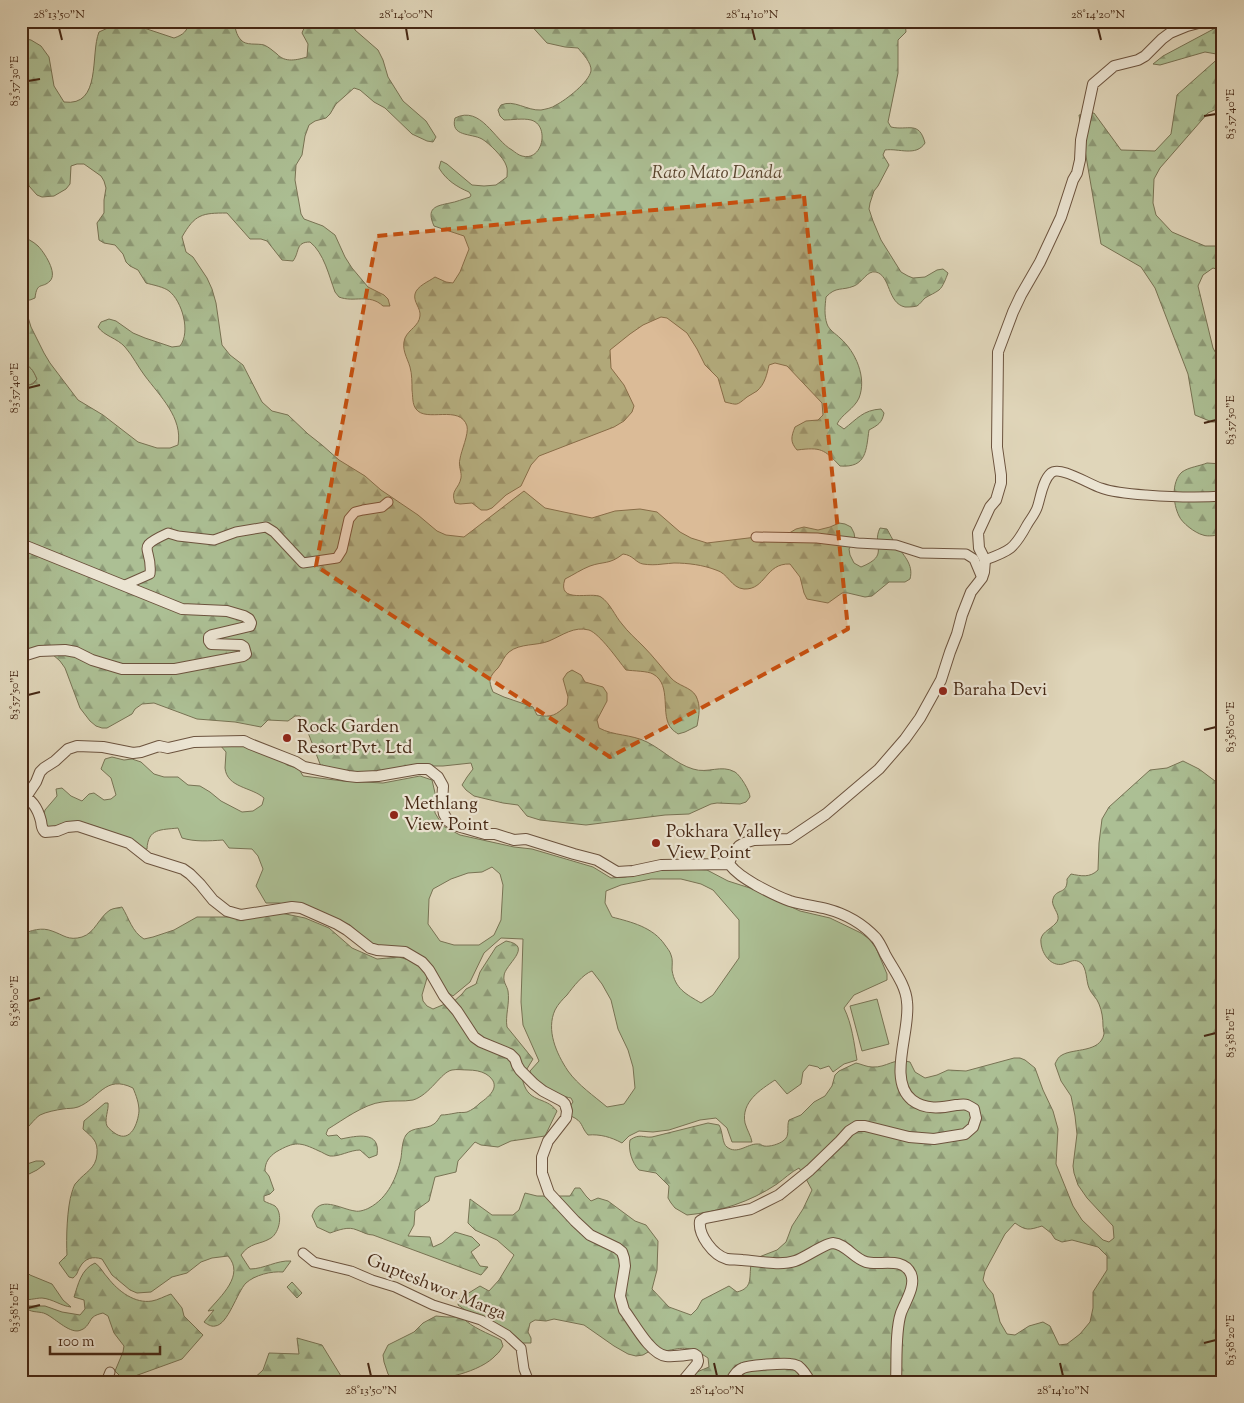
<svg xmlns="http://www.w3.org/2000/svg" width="1244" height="1403" viewBox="0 0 1244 1403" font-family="'Sorts Mill Goudy',serif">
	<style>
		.green { fill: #acbf94; stroke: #787354; fill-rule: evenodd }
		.forest { fill: url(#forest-firs); stroke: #787354; fill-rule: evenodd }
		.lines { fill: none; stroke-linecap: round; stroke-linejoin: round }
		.minor-casing { stroke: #6c533e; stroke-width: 11 }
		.tertiary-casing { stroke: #6c533e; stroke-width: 12 }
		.minor { stroke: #ebe4d2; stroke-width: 9 }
		.tertiary { stroke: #ebe4d2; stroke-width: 10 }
		.marked { fill: #c74f0e; fill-opacity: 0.2; stroke: #c74f0e; stroke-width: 4; stroke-dasharray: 10 6; stroke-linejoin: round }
		.ticks { fill: none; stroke: #452714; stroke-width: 2 }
		.poi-dot { fill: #8f2418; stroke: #ebe4d2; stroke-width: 2 }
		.labels { text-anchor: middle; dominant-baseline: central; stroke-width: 4.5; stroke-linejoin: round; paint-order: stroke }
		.park-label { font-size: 18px; font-style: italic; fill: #5a452e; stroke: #ebe4d2 }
		.poi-label { font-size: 18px; fill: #452714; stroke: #ebe4d2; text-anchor: start }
		.street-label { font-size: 18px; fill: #452714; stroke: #ebe4d2 }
		.neatline { fill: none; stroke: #452714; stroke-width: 2 }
		.ticks-label { font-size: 12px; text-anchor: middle; fill: #452714 }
	</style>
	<defs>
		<pattern id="forest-firs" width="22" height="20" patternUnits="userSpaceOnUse" patternTransform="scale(1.25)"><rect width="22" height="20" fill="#acbf94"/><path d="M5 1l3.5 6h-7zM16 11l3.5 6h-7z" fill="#8e9b78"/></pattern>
	</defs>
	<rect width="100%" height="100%" fill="#e0d6ba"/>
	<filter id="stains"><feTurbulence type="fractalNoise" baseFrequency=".004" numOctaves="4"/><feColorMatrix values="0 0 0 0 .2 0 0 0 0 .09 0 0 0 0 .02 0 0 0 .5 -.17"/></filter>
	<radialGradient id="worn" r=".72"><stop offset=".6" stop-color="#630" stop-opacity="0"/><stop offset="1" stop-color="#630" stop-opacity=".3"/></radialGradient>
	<path class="green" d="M21 234C26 239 33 241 38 246 44 252 58 273 50 281 42 289 37 281 35 298L30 300H24L21 294Z
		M21 363C31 366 33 370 37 379 33 384 27 387 21 387Z
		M220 745H241L277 757 287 765 299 769 303 776 343 781 383 783 420 776 432 780 435 793V813L443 826 460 835 514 847 532 849 593 867 611 878 625 877 663 868 707 870 728 881 753 889 800 911 830 918 861 933 869 939 876 948 887 974V980L854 995 844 1008C852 1024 854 1043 857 1060L844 1064 833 1072 829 1066 820 1069 818 1067 809 1065 803 1072 801 1084 787 1094 775 1080C760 1090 741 1102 745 1123 747 1130 751 1136 752 1142H732L727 1128 716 1118 700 1120 669 1130 653 1132 639 1131 629 1136 622 1143C611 1137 600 1134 588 1135 580 1126 584 1122 571 1116L570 1106 573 1102 571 1098C558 1096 534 1084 530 1071L539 1061 523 1025 521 1002 523 939 501 938 484 953 470 982 453 996 442 989 434 968 424 958 381 948 369 942 350 925 321 912 279 903H266L256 886 263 869 258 856 252 849 229 848 223 840C209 841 195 842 182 838L178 828C161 830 148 828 147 849L143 850 137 844C120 837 89 820 71 822 56 823 58 830 41 825L45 810 57 796 56 789 62 788 71 796 82 801 89 794 94 793 104 800 111 799 116 795 111 778 101 769 105 759 112 757 124 760 132 759 141 762 154 774 164 777H178L188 785 200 786 210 792 221 801 242 812 253 811 262 805 264 798C252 787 227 788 225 768 225 763 226 757 226 752ZM492 867 500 874 503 885 501 920 494 935 479 945H454L440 941 428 924 429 899 433 889 451 879 468 873 482 872ZM651 879H681L701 884 713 890 739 920V958L713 995 701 1003C686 994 675 989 672 970 672 965 673 959 671 955 670 951 667 948 665 945 653 927 631 922 612 917L605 903 606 891 621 885ZM592 971 602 984 611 1000 618 1029 628 1050 633 1067 635 1088 624 1104 607 1107C594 1096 578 1085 568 1071 556 1053 546 1030 555 1010 558 1004 563 999 567 995 573 987 583 974 592 971Z
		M877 999 889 1044 862 1051 850 1006Z
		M21 1266 30 1275 52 1284 63 1300 71 1307C61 1306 53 1299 42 1298 35 1298 28 1301 21 1299Z"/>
	<path class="forest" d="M189 21H234C235 27 236 35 241 40 246 46 257 43 264 45 269 47 273 51 277 54 285 63 297 60 307 57L308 44 302 33C304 27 307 24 313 21H351L354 24 355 30 378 50 383 60 388 77 403 101 426 121 436 137 433 142 427 141 412 134 385 108 374 102 360 90 354 88 336 104 330 114 326 118 315 121 309 125 305 136 302 155 296 165 295 180 301 214 304 219 323 226 335 235 345 257 352 268 368 287 384 295 388 299 390 306H383C369 293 354 303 339 297L335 292C329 276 324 253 310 242 295 242 300 252 293 261L282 260 267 241 261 239H250L227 213C202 213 195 214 182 237L186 252 193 257 207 278 212 289 216 303 222 345 230 355 243 365 262 402 272 411 288 415 308 434 322 445 339 460 365 476 381 490 418 515 437 531 446 535 464 537 524 491 545 508 592 518 615 511 640 509 657 512 680 532 691 538 707 543 765 536 781 538 796 529 804 527 818 530 830 527 839 523 845 524 851 527 854 533 855 539 849 549 850 555 854 563 861 567C891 555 871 546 880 528L887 529C890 534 892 539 895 543 903 555 914 564 910 579L905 582H889L872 596 865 597 848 593H842L828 603 807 599 804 593 800 577 790 564C765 563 766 590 744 589 731 588 728 573 716 570 703 565 688 563 674 563 670 563 667 564 663 564 656 565 649 565 643 564 636 563 633 555 623 554 609 565 604 561 590 566 582 569 573 575 565 579 556 605 592 591 601 597 610 603 615 616 622 624 628 632 636 639 643 646 653 656 662 668 671 678 678 686 691 687 696 696 701 706 699 715 697 726L685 732 678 734C676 732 673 731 672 729 659 716 673 685 653 674 648 671 633 671 626 670 618 660 600 634 589 630 574 626 563 635 549 641 537 646 520 643 509 652 504 656 502 663 498 668 489 677 488 680 493 692L504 697 533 707 537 715C552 718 556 715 567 705L568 697 563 679 567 673 572 670 581 675 585 682 603 687 607 693V701L597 720 599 728C614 736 631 734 647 742 663 750 676 764 693 769 708 774 721 764 735 772 740 775 750 791 750 797L746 802 740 804 717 803 711 804 689 814 665 815 586 825 540 820 527 816 518 805 503 803 474 796 466 790 462 785 467 777 473 769 471 763 443 766H424L376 774 326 770 320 764 304 722 300 716H295L288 721 268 720 261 727 235 722 197 719 154 703 142 704 135 709 132 714 107 728H102L96 726 90 721 80 708 65 668 60 661 52 654 45 651 21 650V387L33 384 37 379C33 370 31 366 21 363V294L31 327 44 353 50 363 78 400 103 415 138 442 157 448H170L178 445C183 418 160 396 145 376 138 367 133 356 125 347 117 338 104 336 98 327L101 322 109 319 116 321 133 333 145 338 172 347 180 346C191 332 182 301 169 291 164 287 153 285 146 283L138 270 130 266 126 262 123 254 115 245 104 243 99 240 97 223 104 213V200L106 188 104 181 101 176 84 164H77L71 166 70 184 66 189 54 196 42 197 37 195 29 186 27 175 21 155V87L22 79 21 38 31 40 41 46 49 57 54 86 64 102C102 107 90 54 99 32L110 27H141L174 38C183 35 188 31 189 21Z
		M527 21H905L906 32 898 40V73L888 122 891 127C908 131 919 120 925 143 916 157 899 148 885 150L883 155 889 165 878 186 874 191 870 203 869 209 873 221 881 240 901 272 908 276 913 278 925 277 937 270 943 269 948 273C946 278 943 287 939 290 935 293 930 295 925 298 922 301 920 304 917 306 913 307 909 307 905 307 887 303 891 276 876 272 867 270 862 283 854 286 842 291 836 286 826 297 825 306 824 315 827 324 829 330 836 334 840 338 856 352 867 378 859 398 854 409 842 414 837 424L844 429C857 419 863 410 881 409L884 413C882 423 878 425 869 430 866 450 867 468 840 466 824 449 821 447 797 450 790 442 791 437 795 427L806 421 818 420 823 415 822 403 787 366 775 363 769 365C767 374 765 384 757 391 754 393 750 395 747 397 736 406 738 405 725 402L718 378 705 365 697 349 687 333 667 318 661 317 643 325 630 334 610 350 611 368 624 385 634 406 632 412 624 421 614 427 539 456 531 465 521 486 506 495 492 508 487 510H481L472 503 460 504 455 503C450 490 459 489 461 478 462 472 458 466 460 459 461 451 469 434 467 426 460 404 426 423 416 409 412 404 413 396 412 390 412 383 412 374 410 367 407 357 401 349 405 338 409 329 419 326 420 316 421 308 413 302 415 294 417 286 428 282 435 277L446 282 453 283 460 272 469 249 464 236 434 226C426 208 435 206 450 203 456 202 463 199 470 197L471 195 469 192C457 187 446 180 439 168L441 161 447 164 472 185 484 186 496 185 507 177C507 173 508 169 506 165 504 158 489 143 482 139 471 133 450 137 455 118 481 105 494 140 512 150 515 152 518 155 522 156 543 162 550 125 531 120 523 118 512 120 504 120L500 116 498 110 501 105C514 99 527 111 541 110 546 109 552 108 556 105 566 100 589 82 591 71 592 63 582 53 578 48L565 47 547 43Z
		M1223 24V106L1208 113 1160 168 1154 179 1153 203 1156 215 1172 232 1205 246H1223V271L1213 268 1203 275 1198 286 1213 348 1223 366V422H1212L1195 415 1188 374 1155 288 1141 267 1101 244 1079 115 1094 113 1121 150 1155 151 1171 134 1177 95 1222 55 1205 52 1160 65 1153 64 1163 56Z
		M1207 463 1223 464 1222 535C1216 535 1208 537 1203 535 1195 533 1182 523 1179 516 1173 504 1171 482 1182 472 1189 467 1200 466 1207 463Z
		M1183 761 1199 769 1223 787V1382H690L692 1374 709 1367 708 1358C687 1344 683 1348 660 1352L655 1348 643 1355 636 1356 628 1354 614 1346 584 1325 554 1319 546 1321 535 1320 530 1323 528 1332 531 1338V1343H523L513 1334 465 1310 458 1305 459 1299 480 1286 489 1291 499 1280 514 1255 497 1240 475 1230 468 1223 470 1199 492 1215H513L519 1210 525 1193 537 1196H570L575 1188H580L586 1196 591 1201 598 1198 608 1201 635 1221 646 1225 658 1241 657 1270 652 1289 669 1307 691 1315 697 1309 702 1300 729 1286 737 1292C753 1288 749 1278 751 1264L759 1257 777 1250 786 1242 792 1226 803 1209 812 1190 805 1177 799 1168C791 1172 784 1179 777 1184 750 1202 719 1212 687 1215L675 1208 671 1203 668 1198 669 1186 656 1173 639 1170C632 1163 628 1150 630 1140 640 1133 643 1138 652 1137L708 1123 719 1125C723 1131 722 1144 727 1147 737 1155 747 1144 757 1144 763 1144 758 1144 764 1146 770 1147 779 1144 783 1141 791 1136 786 1127 789 1120L801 1115 814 1102 825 1096 832 1086 835 1075 839 1071 856 1063C861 1064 867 1067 872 1067 887 1068 894 1057 910 1062L915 1072 925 1078 937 1075 948 1070 966 1071 1014 1058H1020L1025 1060 1035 1068 1043 1090 1053 1111 1058 1129 1056 1164 1073 1206 1082 1220 1103 1240 1109 1242 1114 1238 1113 1226 1087 1198 1078 1185 1074 1173 1073 1166 1077 1134 1075 1116 1071 1096 1061 1081 1055 1064C1057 1060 1058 1057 1062 1055 1074 1048 1100 1053 1104 1034 1104 1033 1103 1027 1103 1026 1103 1019 1102 1011 1099 1004 1097 998 1091 994 1089 988 1086 981 1087 968 1081 963 1075 958 1070 962 1063 964 1051 967 1042 954 1041 943 1039 933 1050 930 1056 923 1063 915 1050 907 1053 899 1056 888 1068 895 1067 879L1071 874C1081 876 1090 878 1098 870L1099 843 1102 819 1109 807 1150 770 1167 768ZM1015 1223C1026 1231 1029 1230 1042 1226L1051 1233 1055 1239 1062 1242 1072 1240 1098 1247 1107 1256V1270L1093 1292V1308L1090 1322 1080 1334 1067 1344 1059 1345 1050 1326 1043 1322 1029 1326 1015 1335 1007 1334 1000 1322 993 1294 987 1287 983 1280 985 1271 1005 1234Z
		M122 907C129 918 132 932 144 939L153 937 174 930 197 917H246L281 913 305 918 329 928 352 948 377 959 399 957 419 963 425 969 427 978 422 995 423 1001 427 1006 433 1009 445 1004H451L462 994 466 989 476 984 480 972 496 947 506 941C535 946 504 965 504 976 503 982 507 986 508 991 510 1003 505 1016 507 1027L533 1059 522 1077C527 1105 545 1095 557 1111L545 1136 511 1141 498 1147 481 1145 475 1142 458 1161 456 1172 435 1177 429 1201 415 1211 414 1225 408 1236 430 1237 433 1247 442 1243 455 1232 472 1237 480 1245 471 1252 480 1266 488 1267 481 1275 373 1235C367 1235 363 1232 357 1230 348 1226 339 1230 330 1233L317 1227 312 1216C319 1194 340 1209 355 1211 359 1212 365 1210 369 1208 388 1198 397 1177 401 1158 402 1151 402 1141 406 1135 412 1126 426 1130 434 1124 437 1122 439 1118 441 1115 446 1115 450 1114 456 1113 459 1112 463 1113 467 1112 472 1110 476 1107 480 1103 490 1096 503 1085 486 1074 481 1071 474 1070 468 1070 463 1070 457 1069 452 1070 441 1072 430 1095 413 1100 403 1102 393 1100 382 1102 364 1104 343 1120 328 1129L326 1134 328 1136 337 1135 341 1139C356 1136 381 1130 377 1155L369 1158 360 1150C350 1150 339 1157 330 1156 326 1155 322 1152 319 1151 300 1142 295 1141 276 1152 269 1157 265 1162 265 1171L269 1176 274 1190 270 1194 264 1196V1201C267 1203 272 1204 275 1206 283 1213 280 1232 271 1238 260 1245 250 1242 241 1255L250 1269C264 1269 277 1260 291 1261L283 1272C271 1271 255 1275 246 1283 237 1292 228 1325 215 1326 211 1327 207 1324 204 1322L214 1310 208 1311C221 1296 245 1275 228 1256L212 1258 201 1262 187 1273 172 1277 151 1292 137 1293 130 1290 112 1275 102 1259C93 1256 85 1258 80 1267 77 1272 78 1274 73 1278L69 1277 59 1263 67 1255C66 1239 67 1207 72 1192 73 1189 74 1184 77 1182 85 1172 96 1169 97 1154 98 1141 93 1138 83 1129L84 1121 105 1103H108C109 1110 104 1119 107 1126 109 1129 113 1132 116 1134 131 1143 138 1123 139 1111 139 1103 136 1095 133 1088 105 1074 99 1099 78 1107 72 1109 68 1108 63 1109 56 1110 46 1112 40 1115 35 1118 26 1130 21 1135V935C31 930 42 927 52 931 64 935 68 941 82 937 95 933 99 917 110 910 114 908 118 908 122 907Z
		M36 1161H43L45 1164 37 1170 21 1178V1166Z
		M95 1263C101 1267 103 1273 108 1278 118 1291 135 1304 152 1301 158 1300 165 1296 171 1294L182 1308 184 1316 203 1335 182 1359 124 1380 115 1371 123 1352 124 1346 114 1333 108 1316 103 1313C99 1314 95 1315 92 1318 89 1322 87 1328 81 1330 71 1335 56 1319 46 1314 40 1311 33 1313 27 1309L29 1306H45L62 1312 80 1315 85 1309 84 1300 74 1297C78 1285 81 1269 95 1263Z
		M292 1282 302 1293 297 1298 287 1287Z
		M436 1316 447 1317H462C472 1328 488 1333 501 1340L503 1346C501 1349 499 1353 496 1355 481 1372 440 1381 419 1380 415 1380 411 1378 407 1377 403 1376 397 1378 392 1379L388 1374 384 1362 383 1355 388 1345 414 1332 423 1323Z
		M297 1338 322 1345 341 1376 351 1382H250L263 1370 269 1353 299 1354Z"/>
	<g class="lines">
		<defs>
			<path id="minor" d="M756 537 817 538 858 543 896 545 921 553 966 554 974 559 982 578
				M985 560C1010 551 1014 549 1027 525 1031 518 1036 513 1038 505 1041 495 1043 480 1051 473 1060 465 1090 485 1101 488 1115 493 1131 494 1146 495 1172 497 1197 498 1223 496
				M125 585 150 574C153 546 133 549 168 533L178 536 214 540 236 532 266 527 274 532 303 563 337 558 342 550 349 519 355 512 363 510 382 507 388 502
				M303 1253 314 1262 351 1271 372 1280 395 1287 433 1305 481 1320 507 1335 521 1348 524 1369 529 1382
				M106 1382 110 1372"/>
			<path id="tertiary" d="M21 544 182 609 227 611 244 616 249 619 251 623 250 626 212 635 209 637V641L211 644 241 645 244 647 246 654 243 656 175 669H122L92 660 76 652 65 650 39 651 23 656 21 658
				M21 795C32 799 38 809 41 821 42 826 41 828 45 832L57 831 67 827 78 826 129 843 148 858 183 869 190 874 200 884 213 900 227 911 241 915 292 907 301 908 337 924 347 930 370 948 377 950 405 952 422 962 429 970 444 996 457 1011 474 1037 481 1042 510 1054 515 1059 517 1065 520 1070 534 1084 543 1091 562 1101 565 1104 567 1111 566 1118 548 1141 542 1157V1173L549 1193 575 1221 590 1235 617 1248 622 1252 624 1258 625 1266 620 1296 624 1310C634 1323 650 1354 666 1356 675 1357 685 1355 694 1354L697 1356 698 1361 697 1364 682 1382
				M26 797 36 782 40 772 44 768 55 761 68 749 77 746 103 747 133 753 141 752 159 746 168 748 194 742 244 741 250 744 296 762 304 767 348 776 357 777 378 776 418 769H428L438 777 443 786 442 804 444 814 448 821 454 825 485 834H495L514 840 526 839 574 854 597 860 617 872 633 871 661 865 729 864
				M729 864C737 874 746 879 756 885 767 891 778 897 790 901 803 905 815 906 827 909 846 914 863 924 876 938 880 943 882 948 885 954 893 969 906 985 907 1002 911 1030 887 1080 912 1100 925 1110 941 1108 956 1105 960 1105 964 1104 967 1105 969 1106 971 1107 974 1109L976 1118 973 1127 965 1134 934 1139 909 1137 865 1126H857L849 1131 840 1141 810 1170 779 1195 751 1209 705 1218 700 1221C698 1235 713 1255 727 1259 732 1260 737 1259 742 1260 758 1261 780 1266 795 1261 805 1258 825 1243 833 1243 846 1244 853 1258 866 1262 880 1266 903 1256 911 1274 916 1286 905 1302 901 1313 895 1331 897 1362 896 1382
				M729 864 732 855 739 846 744 843 754 840 789 839 826 814 879 769 905 739 920 718 941 680 950 652 957 634 962 615 971 592 982 578 984 572 985 560 979 548 978 533 990 507 996 500 1001 483V475L997 447 998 352 1013 312 1021 295 1040 262 1061 217 1073 180 1077 173 1080 160 1081 140 1093 84 1114 66 1138 60 1145 56 1162 39 1170 33 1187 26 1206 21
				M730 1382C734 1376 737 1370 743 1368 749 1365 784 1363 790 1364 792 1364 796 1365 798 1366 803 1370 807 1376 810 1382"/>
		</defs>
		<use href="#minor" class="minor-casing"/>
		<use href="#tertiary" class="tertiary-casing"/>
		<use href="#minor" class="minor"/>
		<use href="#tertiary" class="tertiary"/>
	</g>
	<path class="marked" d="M804 196 848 629 610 757 316 566 377 236Z"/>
	<path class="ticks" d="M59 28 62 40M406 28 408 40M752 28 755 40M1098 28 1101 40M28 81 40 79M1204 116 1216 114M28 388 40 385M1204 423 1216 420M28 695 40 692M1204 730 1216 727M28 1001 40 998M1204 1036 1216 1033M28 1308 40 1305M1204 1343 1216 1340M368 1363 371 1376M714 1363 717 1376M1060 1363 1063 1376"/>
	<g class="poi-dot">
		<circle cx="943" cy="691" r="5"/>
		<circle cx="287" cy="738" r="5"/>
		<circle cx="394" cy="815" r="5"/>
		<circle cx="656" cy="843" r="5"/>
	</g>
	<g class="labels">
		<g class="park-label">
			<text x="717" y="174">Rato Mato Danda</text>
		</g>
		<g class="poi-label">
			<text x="953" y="691">Baraha Devi</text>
			<text x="297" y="728">Rock Garden<tspan x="297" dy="21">Resort Pvt. Ltd</tspan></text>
			<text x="404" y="805">Methlang<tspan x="404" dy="21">View Point</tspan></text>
			<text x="666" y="833">Pokhara Valley<tspan x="666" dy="21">View Point</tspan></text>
		</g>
		<g class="street-label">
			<text transform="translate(436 1288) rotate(22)">Gupteshwor Marga</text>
		</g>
	</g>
	<rect width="1244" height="1403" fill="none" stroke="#e0d6ba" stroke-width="55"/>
	<path d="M50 1346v8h110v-8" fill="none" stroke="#452714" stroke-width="2.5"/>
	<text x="58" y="1346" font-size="15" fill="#452714" stroke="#ebe4d2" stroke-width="4" paint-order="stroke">100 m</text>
	<rect x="28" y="28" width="1188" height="1348" class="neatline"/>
	<g class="ticks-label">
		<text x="59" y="18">28°13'50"N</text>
		<text x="406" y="18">28°14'00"N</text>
		<text x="752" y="18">28°14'10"N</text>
		<text x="1098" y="18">28°14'20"N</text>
		<text transform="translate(14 81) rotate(-90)" y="4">83°57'30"E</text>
		<text transform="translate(1230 114) rotate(-90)" y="4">83°57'40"E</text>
		<text transform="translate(14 388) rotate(-90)" y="4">83°57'40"E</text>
		<text transform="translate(1230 420) rotate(-90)" y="4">83°57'50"E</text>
		<text transform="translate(14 695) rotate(-90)" y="4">83°57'50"E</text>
		<text transform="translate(1230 727) rotate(-90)" y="4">83°58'00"E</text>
		<text transform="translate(14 1001) rotate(-90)" y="4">83°58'00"E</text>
		<text transform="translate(1230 1033) rotate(-90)" y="4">83°58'10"E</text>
		<text transform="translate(14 1308) rotate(-90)" y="4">83°58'10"E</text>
		<text transform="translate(1230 1340) rotate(-90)" y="4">83°58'20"E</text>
		<text x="371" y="1394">28°13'50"N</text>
		<text x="717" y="1394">28°14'00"N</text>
		<text x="1063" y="1394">28°14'10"N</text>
	</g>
	<rect width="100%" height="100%" filter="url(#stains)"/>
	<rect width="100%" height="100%" fill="url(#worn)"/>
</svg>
